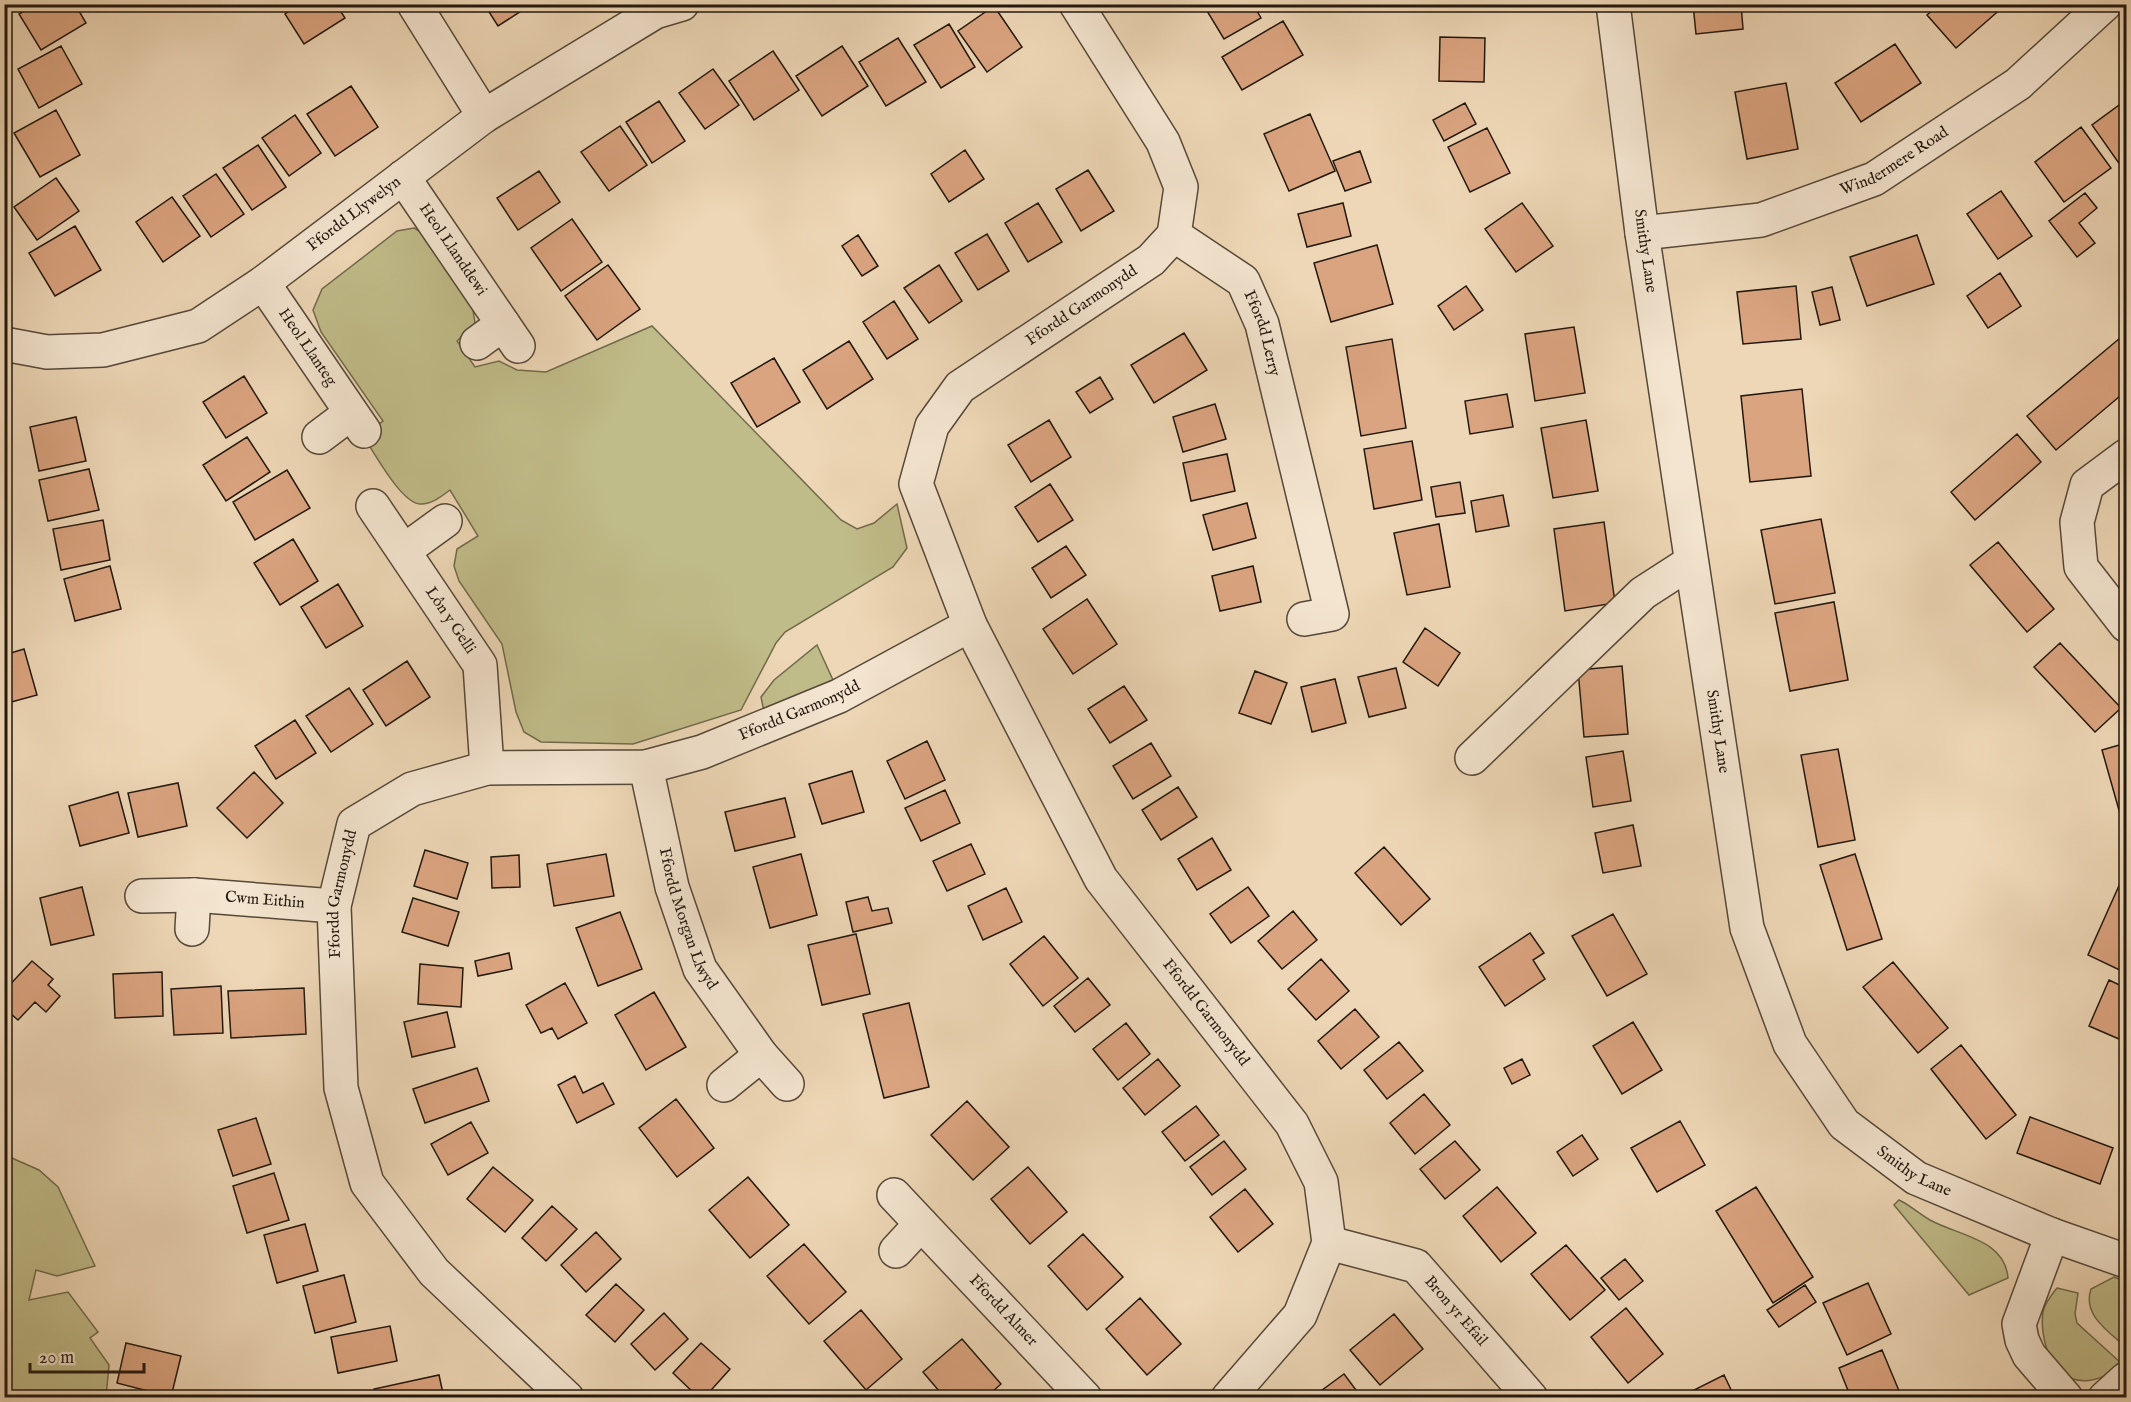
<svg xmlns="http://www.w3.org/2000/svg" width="2131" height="1402" viewBox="0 0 2131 1402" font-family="'IM FELL English',serif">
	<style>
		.green { fill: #c0bc89; stroke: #716a4c; stroke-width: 1.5 }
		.building { fill: #dba480; stroke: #22180f; stroke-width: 1.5 }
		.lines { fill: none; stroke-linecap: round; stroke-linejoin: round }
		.minor-casing { stroke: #554839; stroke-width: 36 }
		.minor { stroke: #f4e5d0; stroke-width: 33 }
		.labels { text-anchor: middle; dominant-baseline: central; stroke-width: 4.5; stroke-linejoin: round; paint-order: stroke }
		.street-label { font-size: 16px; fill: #22180f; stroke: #f4e5d0 }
	</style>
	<rect width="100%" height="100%" fill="#eed7b6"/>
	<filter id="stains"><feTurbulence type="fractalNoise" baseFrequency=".00333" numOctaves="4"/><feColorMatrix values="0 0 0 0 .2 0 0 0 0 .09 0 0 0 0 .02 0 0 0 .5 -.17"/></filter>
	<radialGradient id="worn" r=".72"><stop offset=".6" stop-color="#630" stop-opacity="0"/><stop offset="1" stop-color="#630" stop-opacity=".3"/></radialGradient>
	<path class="green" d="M414 228 425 234 471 298 475 323 457 341 475 367 499 361 517 370 546 372 652 326 841 520 857 529 874 523 897 504 907 548 893 567 785 632 776 643 741 710 633 744 541 742 524 732 516 712 502 644 459 581 454 566 457 549 478 536 450 490C442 496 431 505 420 504 401 503 374 452 363 436L383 421 321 332 313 310 322 289 397 231Z
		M817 645 833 680 799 698 764 712 761 697 774 680Z
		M5 1155 39 1170 58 1187 95 1266 57 1276 36 1270 29 1300 68 1292 98 1332 90 1338 109 1365 106 1397H5Z
		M1899 1200C1910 1205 1919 1214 1930 1220 1959 1236 2005 1239 2008 1278L1969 1295 1894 1205Z
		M2114 1277 2126 1282V1347C2109 1332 2082 1315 2091 1289Z
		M2057 1288 2078 1293 2075 1314 2077 1323 2122 1364C2084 1397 2049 1379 2043 1332 2042 1324 2042 1311 2046 1304 2049 1298 2053 1293 2057 1288Z"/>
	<path class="building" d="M36 4H75L86 23 41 50 19 14Z
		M299 4H336L345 18 304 44 285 14Z
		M484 4H532L498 26Z
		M1207 4H1253L1261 18 1224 39 1204 6Z
		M1693 4H1741L1743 29 1696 34Z
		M1939 4H2000L2003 7 1956 48 1927 15Z
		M994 6 1022 47 987 72 958 31Z
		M1283 21 1303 55 1242 90 1222 57Z
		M949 24 975 67 941 88 914 45Z
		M1440 37 1485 38 1484 82 1439 81Z
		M898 38 926 82 886 106 859 62Z
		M1895 44 1921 83 1861 122 1835 83Z
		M61 46 82 84 39 108 18 69Z
		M842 46 868 86 822 116 796 76Z
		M773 51 799 90 754 120 729 81Z
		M713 69 739 105 705 129 679 93Z
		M1786 83 1798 149 1747 159 1735 92Z
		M351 86 378 127 335 156 307 114Z
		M2126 100V167L2123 169 2092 125Z
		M659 101 685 141 652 163 626 122Z
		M1465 103 1476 124 1444 141 1433 120Z
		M56 110 80 155 40 177 14 133Z
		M1310 114 1335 171 1289 191 1264 134Z
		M295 115 321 153 289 176 262 138Z
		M620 126 647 165 609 191 581 152Z
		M2081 127 2111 168 2064 202 2035 162Z
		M1487 128 1510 173 1470 192 1448 147Z
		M258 145 286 187 252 210 223 168Z
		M965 150 984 179 949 202 931 174Z
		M1360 151 1371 182 1345 191 1333 161Z
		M1088 170 1114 211 1081 231 1056 189Z
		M539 171 560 202 518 230 497 198Z
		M216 174 244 214 211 237 183 196Z
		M56 178 79 211 37 240 14 207Z
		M2001 191 2032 236 1998 259 1967 214Z
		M2085 193 2097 208 2079 223 2095 243 2077 257 2049 221Z
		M172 197 200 236 163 262 136 222Z
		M1038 203 1062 242 1028 262 1005 223Z
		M1343 203 1351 236 1307 247 1298 214Z
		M1522 203 1553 246 1516 272 1485 229Z
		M572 219 602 262 561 291 531 248Z
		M75 226 101 270 55 296 29 253Z
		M987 234 1009 271 978 290 955 253Z
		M858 235 878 266 862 276 842 246Z
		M1917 235 1934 284 1867 306 1850 257Z
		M1377 245 1393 304 1331 322 1314 263Z
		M608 265 640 309 597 340 565 296Z
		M939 265 962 301 929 323 904 288Z
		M2000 273 2021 306 1988 328 1967 296Z
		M1466 286 1483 310 1454 330 1438 306Z
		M1796 286 1801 339 1743 344 1737 292Z
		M1832 287 1840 320 1820 325 1812 292Z
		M894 301 918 339 887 359 863 322Z
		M1574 327 1585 393 1535 401 1525 334Z
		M1184 333 1207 370 1154 403 1131 365Z
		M2126 333V391L2056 450 2027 416Z
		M1392 339 1406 428 1361 436 1346 347Z
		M849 341 873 379 827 409 803 370Z
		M774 358 800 402 757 427 731 383Z
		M244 376 267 413 226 438 203 402Z
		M1100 377 1113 399 1090 413 1076 392Z
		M1802 389 1811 476 1750 482 1741 396Z
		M1507 394 1513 427 1470 434 1465 401Z
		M1215 404 1226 439 1183 452 1173 417Z
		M76 417 86 461 39 471 30 427Z
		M1049 420 1071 457 1031 482 1008 445Z
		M1586 420 1598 491 1553 498 1541 428Z
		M2017 434 2041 462 1975 520 1951 492Z
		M247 437 270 472 226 501 203 465Z
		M1412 441 1422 500 1374 509 1364 449Z
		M1227 454 1235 491 1191 501 1183 463Z
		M89 469 99 510 48 521 39 480Z
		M287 470 310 508 255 540 233 502Z
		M1460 482 1465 513 1436 517 1431 487Z
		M1050 484 1073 520 1038 542 1015 507Z
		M1503 495 1509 526 1476 532 1471 501Z
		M1247 503 1256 538 1213 550 1203 515Z
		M1821 519 1835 593 1775 604 1761 530Z
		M103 520 110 560 61 570 53 529Z
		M1604 522 1615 603 1565 611 1554 529Z
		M1439 524 1450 587 1407 595 1394 533Z
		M293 539 318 581 280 605 254 563Z
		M1998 542 2054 609 2027 632 1970 565Z
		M1066 546 1086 575 1051 598 1032 568Z
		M110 566 121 609 75 621 64 579Z
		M1253 566 1261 602 1220 611 1212 576Z
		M338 584 363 626 326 648 301 607Z
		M1087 599 1117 644 1073 674 1043 629Z
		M1834 602 1848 680 1790 691 1775 613Z
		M1425 628 1460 653 1438 686 1403 662Z
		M2060 643 2121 708 2095 732 2034 667Z
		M24 649 37 695 4 704V655Z
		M407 661 430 697 386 726 363 690Z
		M1622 666 1628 734 1584 737 1578 670Z
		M1396 668 1406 708 1369 717 1358 677Z
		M1255 671 1287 683 1271 724 1239 713Z
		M1335 679 1346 723 1312 732 1301 687Z
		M1124 686 1147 720 1110 743 1088 709Z
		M349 688 373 724 331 752 306 716Z
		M295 720 316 753 276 779 255 746Z
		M927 741 945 780 905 799 887 761Z
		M1151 743 1171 776 1133 799 1113 766Z
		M2126 743V835L2102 750Z
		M1838 749 1855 840 1818 847 1801 755Z
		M1623 751 1631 801 1593 807 1586 757Z
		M852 771 864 812 822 824 809 784Z
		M254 772 283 803 247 838 217 808Z
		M178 783 187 826 138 837 128 793Z
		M1178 787 1197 817 1161 840 1142 810Z
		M945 790 960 823 921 841 905 808Z
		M118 792 129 833 80 846 69 806Z
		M785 798 795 837 735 851 725 812Z
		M1633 825 1641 866 1603 873 1595 833Z
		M1212 838 1231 870 1197 890 1178 859Z
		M971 844 985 874 947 891 933 861Z
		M1384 847 1430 899 1401 925 1355 873Z
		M425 850 468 863 457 899 414 886Z
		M606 854 614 896 554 906 547 864Z
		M801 854 817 915 770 928 753 867Z
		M1855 854 1882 939 1847 950 1820 865Z
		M519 855 520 887 492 888 491 857Z
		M2126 870V973L2088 955Z
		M82 887 94 935 51 945 40 898Z
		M1248 887 1269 916 1231 943 1210 914Z
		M1006 888 1022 922 983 940 968 906Z
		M868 897 872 911 888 908 892 923 853 932 846 902Z
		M413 898 459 912 448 946 402 932Z
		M1293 911 1317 940 1282 969 1258 941Z
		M620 912 642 969 598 986 576 928Z
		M1613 914 1647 974 1607 996 1572 936Z
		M1530 933 1544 953 1533 960 1545 979 1505 1006 1479 967Z
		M856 934 870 994 822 1005 808 945Z
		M1044 936 1078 978 1043 1006 1010 964Z
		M509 953 512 969 478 976 475 961Z
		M1321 959 1349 991 1316 1020 1288 989Z
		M32 961 53 979 48 985 60 996 46 1012 35 1002 18 1020 4 1008V991Z
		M1893 962 1948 1028 1918 1053 1863 987Z
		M420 964 463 968 461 1007 418 1004Z
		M162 972 163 1016 115 1018 113 974Z
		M1088 978 1110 1005 1075 1032 1054 1006Z
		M2109 980 2126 988V1042L2089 1026Z
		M565 983 587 1023 558 1039 552 1028 541 1033 526 1005Z
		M221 986 223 1033 174 1035 171 989Z
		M304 988 306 1034 231 1038 228 991Z
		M654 992 686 1047 646 1070 615 1015Z
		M909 1003 929 1087 884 1098 863 1014Z
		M1355 1009 1379 1037 1341 1069 1318 1041Z
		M447 1012 455 1047 412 1057 404 1022Z
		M1633 1022 1662 1070 1622 1094 1593 1046Z
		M1126 1023 1150 1054 1118 1080 1093 1049Z
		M1399 1042 1423 1071 1387 1099 1364 1070Z
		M1961 1045 2016 1115 1986 1139 1931 1069Z
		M1158 1059 1180 1086 1145 1115 1123 1088Z
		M1522 1059 1530 1075 1512 1084 1504 1068Z
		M477 1068 489 1101 425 1123 413 1089Z
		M575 1076 583 1093 603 1083 614 1104 577 1123 558 1085Z
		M1424 1094 1450 1125 1415 1154 1390 1123Z
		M676 1099 714 1148 677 1177 639 1128Z
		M967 1101 1009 1147 973 1180 931 1135Z
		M1196 1106 1219 1135 1185 1161 1162 1132Z
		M2030 1117 2113 1148 2100 1184 2017 1153Z
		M256 1118 271 1164 233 1176 218 1130Z
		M1680 1121 1705 1165 1657 1192 1631 1148Z
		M471 1122 488 1153 448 1175 431 1144Z
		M1582 1135 1598 1159 1573 1176 1557 1152Z
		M1224 1141 1246 1169 1212 1195 1190 1167Z
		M1455 1141 1480 1170 1445 1199 1420 1169Z
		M493 1167 533 1200 505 1232 467 1199Z
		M1028 1167 1067 1212 1030 1244 991 1199Z
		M274 1173 289 1220 247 1233 233 1186Z
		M2126 1176V1193L2121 1190Z
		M748 1177 789 1225 750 1258 709 1210Z
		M1497 1187 1536 1233 1501 1262 1463 1216Z
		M1756 1187 1813 1277 1773 1303 1716 1211Z
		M1245 1189 1273 1224 1238 1252 1210 1217Z
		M552 1206 577 1229 546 1261 522 1238Z
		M305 1224 318 1271 277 1283 264 1235Z
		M596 1232 621 1259 586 1292 561 1265Z
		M1083 1234 1123 1277 1087 1310 1048 1266Z
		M804 1244 846 1292 809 1324 767 1276Z
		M1566 1245 1605 1290 1570 1320 1531 1274Z
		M1625 1259 1643 1281 1619 1300 1601 1278Z
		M344 1275 356 1322 315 1333 303 1286Z
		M1868 1283 1891 1334 1847 1355 1823 1303Z
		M616 1284 644 1310 615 1342 586 1315Z
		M1805 1285 1816 1302 1779 1327 1767 1310Z
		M1140 1298 1181 1344 1147 1375 1106 1329Z
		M1626 1308 1663 1354 1628 1383 1591 1337Z
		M861 1310 902 1359 866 1390 824 1341Z
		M664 1313 688 1339 655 1370 631 1344Z
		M1394 1314 1423 1349 1380 1385 1350 1350Z
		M390 1326 397 1361 338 1373 331 1337Z
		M962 1339 1001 1384 985 1398H945L923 1372Z
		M126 1343 181 1356 171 1397 117 1383Z
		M701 1343 730 1369 704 1398H699L673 1373Z
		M1882 1350 1902 1398H1851L1839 1368Z
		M1344 1374 1362 1398H1315L1314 1396Z
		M439 1375 444 1398H376L374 1389Z
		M1724 1375 1735 1398H1690L1688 1393Z
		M732 1391 738 1398H724Z"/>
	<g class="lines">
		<defs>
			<g id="minor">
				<path d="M414 4 484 116"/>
				<path id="s1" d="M1076 4 1163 142 1181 187 1174 235 1243 281 1262 324 1332 614 1304 619"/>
				<path id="s2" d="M1613 4 1642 233 1747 928 1790 1044 1844 1124 1916 1178 2052 1235 2126 1261"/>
				<path id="s3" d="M403 177 518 346"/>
				<path id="s4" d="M1642 233 1761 220 1874 179 2018 84 2105 4"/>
				<path id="s5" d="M1174 235 1151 260 960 387 932 426 916 484 970 625 1101 879 1292 1124 1321 1182 1329 1243 1300 1315 1228 1398"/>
				<path id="s6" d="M263 283 364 431"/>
				<path d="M477 343 503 324"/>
				<path id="s7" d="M4 344 47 352 103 350 198 326 263 283 484 116 655 12 682 4"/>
				<path d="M319 437 351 413"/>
				<path d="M2126 456 2087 485 2077 522 2081 567 2126 625"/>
				<path id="s8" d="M373 506 480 665 487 768"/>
				<path d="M405 550 445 521"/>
				<path d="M1472 758 1643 593 1691 562"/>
				<path id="s9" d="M646 767 672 887 700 969 761 1055 787 1084"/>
				<path id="s10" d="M142 896 194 895 334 906"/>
				<path d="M192 929 194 895"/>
				<path d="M724 1085 761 1055"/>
				<path id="s11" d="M894 1195 1085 1398"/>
				<path d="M2052 1235 2019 1324 2022 1340 2029 1355 2066 1398"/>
				<path id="s12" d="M1329 1243 1416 1266 1531 1398"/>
				<path d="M896 1251 921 1224"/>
				<path id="s13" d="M567 1398 434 1272 367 1183 341 1088 334 906 354 824 412 789 487 768 646 767 702 752 839 696 970 625"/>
				<path d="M2105 1398 2126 1379"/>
			</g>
		</defs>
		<use href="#minor" class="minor-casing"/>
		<use href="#minor" class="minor"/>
	</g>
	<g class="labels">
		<g class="street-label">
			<text stroke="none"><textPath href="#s4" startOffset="266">Windermere Road</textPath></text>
			<text stroke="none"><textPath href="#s7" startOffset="390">Ffordd Llywelyn</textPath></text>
			<text stroke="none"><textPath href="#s3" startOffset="88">Heol Llanddewi</textPath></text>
			<text stroke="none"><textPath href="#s2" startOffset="249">Smithy Lane</textPath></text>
			<text transform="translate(1082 306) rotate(-34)">Ffordd Garmonydd</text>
			<text stroke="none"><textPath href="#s1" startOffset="399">Ffordd Lerry</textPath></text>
			<text stroke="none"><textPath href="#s6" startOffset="78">Heol Llanteg</textPath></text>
			<text stroke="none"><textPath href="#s8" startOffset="138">Lôn y Gelli</textPath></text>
			<text stroke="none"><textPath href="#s13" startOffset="1128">Ffordd Garmonydd</textPath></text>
			<text stroke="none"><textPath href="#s2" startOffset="735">Smithy Lane</textPath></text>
			<text stroke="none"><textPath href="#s13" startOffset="588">Ffordd Garmonydd</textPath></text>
			<text stroke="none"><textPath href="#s10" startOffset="123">Cwm Eithin</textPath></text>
			<text stroke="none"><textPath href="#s9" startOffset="158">Ffordd Morgan Llwyd</textPath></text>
			<text stroke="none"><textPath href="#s5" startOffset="978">Ffordd Garmonydd</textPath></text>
			<text stroke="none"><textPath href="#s2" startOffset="1239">Smithy Lane</textPath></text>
			<text stroke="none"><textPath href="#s11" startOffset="159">Ffordd Almer</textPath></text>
			<text stroke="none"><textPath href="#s12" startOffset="150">Bron yr Efail</textPath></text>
		</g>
	</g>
	<rect width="2131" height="1402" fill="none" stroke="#eed7b6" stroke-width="24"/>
	<rect x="6" y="6" width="2119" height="1390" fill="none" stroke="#22180f" stroke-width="3"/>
	<rect x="12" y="12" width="2107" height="1378" fill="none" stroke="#22180f" stroke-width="1.5"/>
	<path d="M30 1363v9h114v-9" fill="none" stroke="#22180f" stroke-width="3"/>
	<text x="39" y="1363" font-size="18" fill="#22180f" stroke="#f4e5d0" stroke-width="4.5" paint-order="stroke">20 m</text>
	<rect width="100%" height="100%" filter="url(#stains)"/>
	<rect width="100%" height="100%" fill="url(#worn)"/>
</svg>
